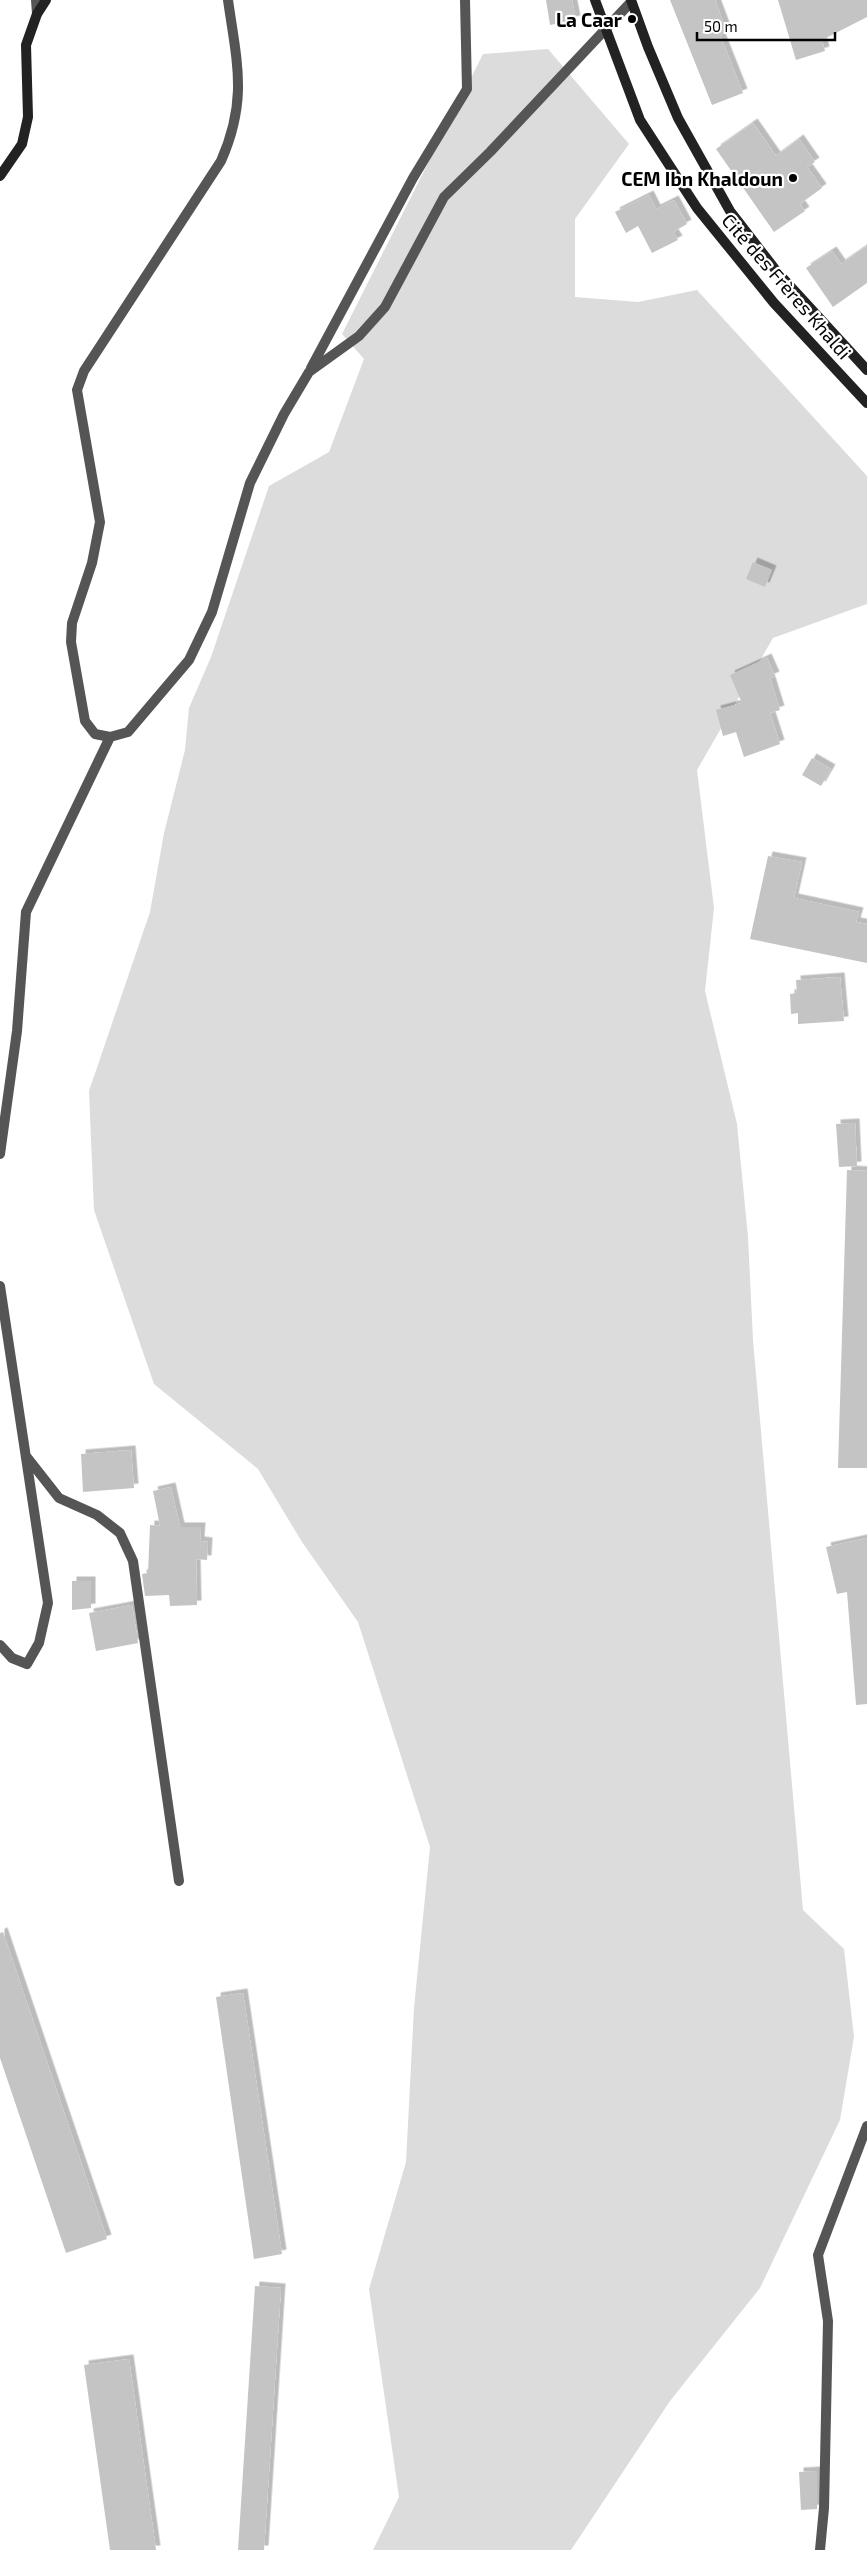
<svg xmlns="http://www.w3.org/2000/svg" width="867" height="2550" viewBox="0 0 867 2550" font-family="'Exo 2',sans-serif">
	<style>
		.green { fill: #dcdcdc }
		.building { fill: #c4c4c4; filter: url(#shadow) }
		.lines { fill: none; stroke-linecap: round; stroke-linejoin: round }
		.street { stroke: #555; stroke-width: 10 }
		.secondary { stroke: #222; stroke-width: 10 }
		.poi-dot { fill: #000; stroke: #fff; stroke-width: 2 }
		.labels { text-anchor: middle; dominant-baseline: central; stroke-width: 4.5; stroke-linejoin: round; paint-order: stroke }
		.poi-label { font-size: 19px; font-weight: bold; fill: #000; stroke: #fff; text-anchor: end }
		.street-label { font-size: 19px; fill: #000; stroke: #fff }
	</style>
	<defs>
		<filter id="shadow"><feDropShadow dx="4.5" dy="-4.5" stdDeviation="0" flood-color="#0004"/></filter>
	</defs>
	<rect width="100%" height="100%" fill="#fff"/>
	<path class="green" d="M548 49 629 144 575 219V297L638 302 697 290 867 476V604L773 638 697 770 714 908 705 991 737 1124 748 1237 753 1340 803 1910 844 1949 854 2037 840 2120 760 2288 670 2401 571 2550H373L399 2497 369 2289 406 2162 414 2008 430 1847 358 1622 302 1542 258 1469 154 1384 94 1210 89 1091 150 912 164 833 185 750 189 708 211 657 269 486 329 452 364 359 342 334 483 54Z"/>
	<path class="building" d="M546 0H572L576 20 550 25Z
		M670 0H715L727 32 720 35 743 93 712 105Z
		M778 0H867V17L822 40 825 51 796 60Z
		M753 123 776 156 799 139 815 162 807 167 822 188 800 204 805 211 774 232 716 149Z
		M649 195 656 209 674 200 687 224 673 232 678 240 652 253 638 226 626 233 615 212Z
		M867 246V283L833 307 806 268 832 251 841 264Z
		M753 562 772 570 765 587 746 579Z
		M767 658 775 676 770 678 780 710 770 713 780 744 744 757 736 732 723 736 716 710 742 703 730 675Z
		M812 758 831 769 821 786 802 775Z
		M768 856 802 862 794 898 859 912 856 922 867 924V963L750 939Z
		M840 977 844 1021 798 1024V1013L791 1014 790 994 797 993 796 980Z
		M855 1123 857 1166 839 1167 836 1124Z
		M847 1170 867 1171V1468H838Z
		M131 1450 134 1488 83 1492 81 1454Z
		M171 1487 180 1527H201L200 1541 208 1542 207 1560 196 1559 197 1605 170 1606 169 1595 145 1596 142 1574 148 1573 150 1525 160 1526 153 1491Z
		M867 1538V1704L856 1705 847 1592 837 1594 826 1547Z
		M72 1581H91V1608L72 1610Z
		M132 1605 138 1643 96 1651 89 1613Z
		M3 1932 107 2239 66 2253 0 2058V1933Z
		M243 1993 282 2254 254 2259 216 1997Z
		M255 2286 281 2288 264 2550H238Z
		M129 2359 156 2550H110L84 2365Z
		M817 2471V2509L801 2510 799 2472Z"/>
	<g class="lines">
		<path class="street" d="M36 0 37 14
			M228 0C237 63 248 100 221 161L84 371 77 390 100 522 92 563 72 623 71 642 85 721 95 734 110 737 128 732 189 660 212 612 250 483 284 414 309 372 359 336 385 307 444 197 490 152 631 2
			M311 368 413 178 467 89 465 0
			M0 1154 17 1031 26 912 110 737
			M0 1286 48 1603 39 1643 27 1664 12 1658 0 1645
			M26 1456 59 1498 97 1515 120 1533 133 1561 179 1881
			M820 2550 824 2508 828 2321 818 2255 867 2126"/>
		<path class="secondary" d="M595 0 640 120 697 208 774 303 867 403
			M631 0 648 47 678 118 730 211 778 273 867 370
			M0 176 22 144 28 117 26 45 37 14 46 0"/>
	</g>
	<g class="poi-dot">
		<circle cx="632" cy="19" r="5"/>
		<circle cx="793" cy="178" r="5"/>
	</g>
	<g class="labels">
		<g class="poi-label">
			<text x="622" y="19">La Caar</text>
			<text x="783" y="178">CEM Ibn Khaldoun</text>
		</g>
		<g class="street-label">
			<text transform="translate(787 286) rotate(49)">Cité des Frères Khaldi</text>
		</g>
	</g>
	<path d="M697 32v8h138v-8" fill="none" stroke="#000000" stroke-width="2.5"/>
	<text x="704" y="32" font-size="15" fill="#000000" stroke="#ffffff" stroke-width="4" paint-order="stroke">50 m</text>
</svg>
